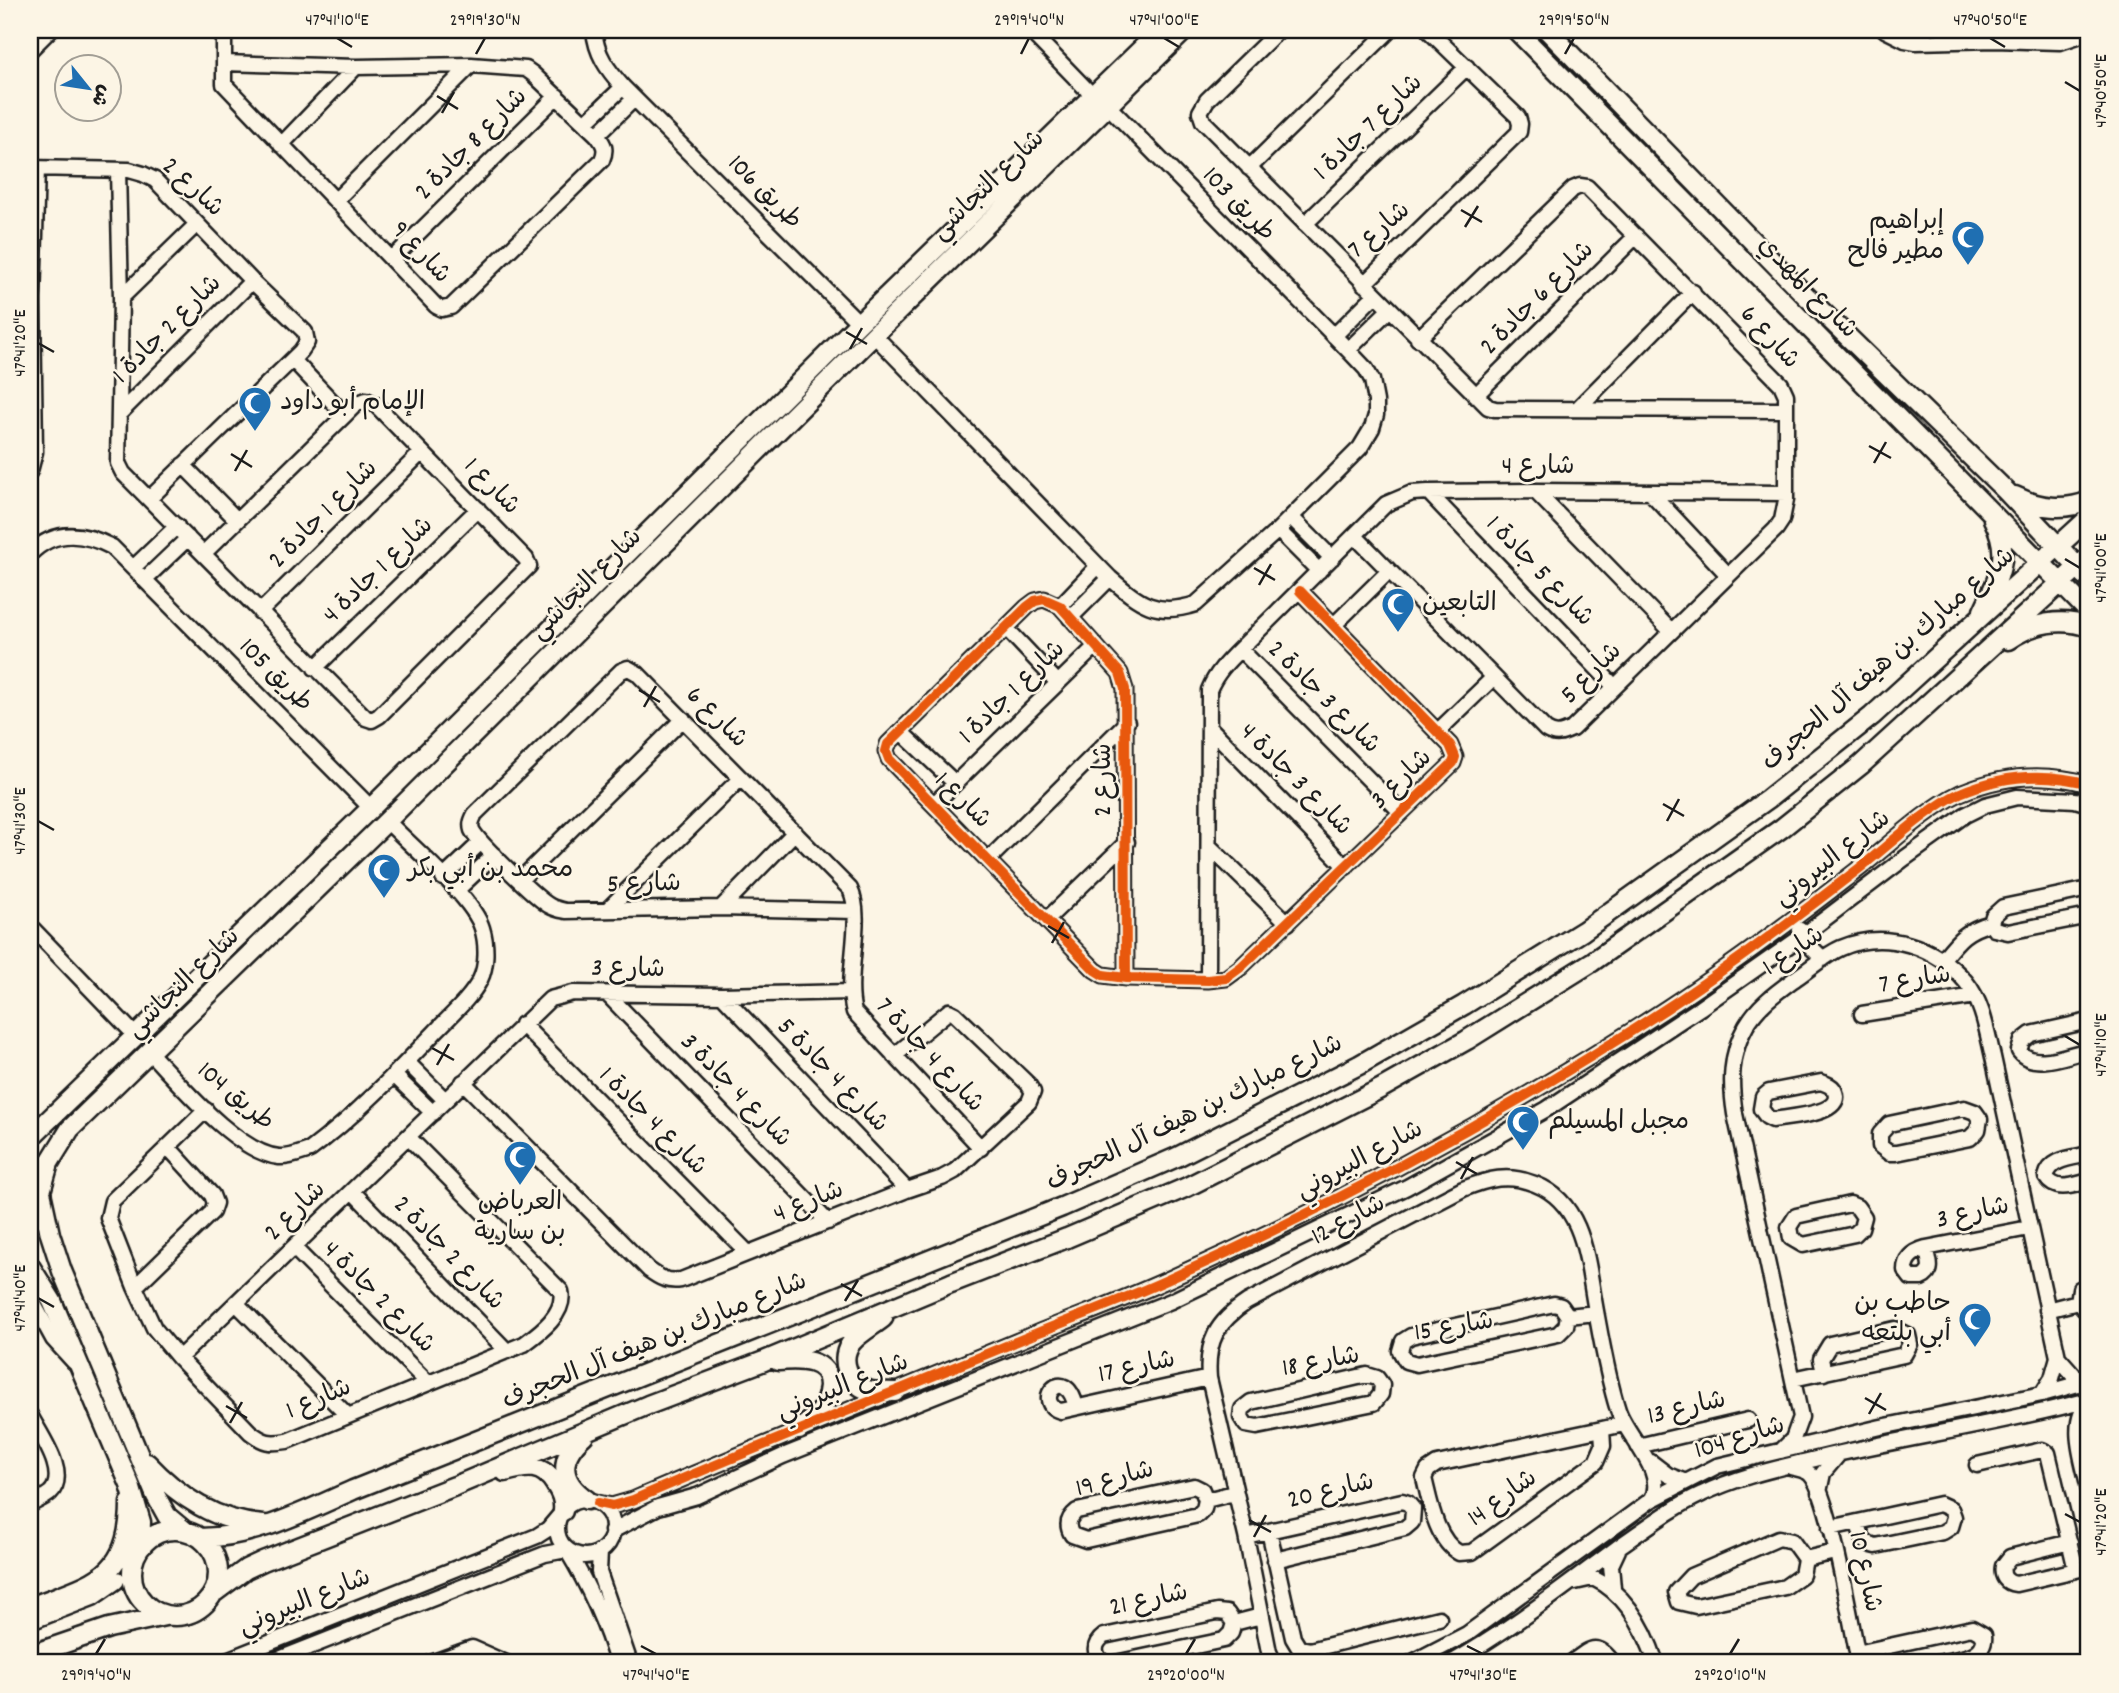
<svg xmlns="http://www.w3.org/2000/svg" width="2119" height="1693" viewBox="0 0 2119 1693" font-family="Dekko,'Playpen Sans Arabic',sans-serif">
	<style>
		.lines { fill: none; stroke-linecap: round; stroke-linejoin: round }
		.minor-casing { stroke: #1c1c1c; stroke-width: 19 }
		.major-casing { stroke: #1c1c1c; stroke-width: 23 }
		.minor { stroke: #fcf5e5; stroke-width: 14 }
		.major { stroke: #fcf5e5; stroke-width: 18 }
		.cycleway-casing { stroke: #fcf5e5; stroke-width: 15 }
		.cycleway { stroke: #e8590c; stroke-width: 10 }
		.ticks { fill: none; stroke: #1c1c1c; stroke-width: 2.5 }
		.labels { text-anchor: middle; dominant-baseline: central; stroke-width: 5; stroke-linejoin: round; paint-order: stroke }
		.street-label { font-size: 26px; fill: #1c1c1c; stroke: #fcf5e5 }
		.poi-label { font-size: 26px; fill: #1c1c1c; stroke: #fcf5e5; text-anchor: start }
		.neatline { fill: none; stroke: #1c1c1c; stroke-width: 2.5 }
		.ticks-label { font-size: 18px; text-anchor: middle; fill: #1c1c1c }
	</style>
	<rect width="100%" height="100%" fill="#fcf5e5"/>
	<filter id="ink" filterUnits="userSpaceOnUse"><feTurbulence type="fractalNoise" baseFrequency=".0143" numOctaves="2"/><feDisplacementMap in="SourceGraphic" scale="14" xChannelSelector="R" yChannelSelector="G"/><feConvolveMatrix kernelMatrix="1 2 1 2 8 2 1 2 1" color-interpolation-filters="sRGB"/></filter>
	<g filter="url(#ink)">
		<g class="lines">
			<defs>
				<path id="minor" d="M594 30C596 54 607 69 623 87L859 323
					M1029 30 1092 95
					M1279 30 1207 100 1200 112 1203 121 1488 407 1495 409 1785 410
					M1885 30 1905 40 1916 42 1995 40 2060 42 2078 36 2085 30
					M30 33 33 30
					M30 50 50 30
					M224 63 356 67 471 65 526 69 533 74 597 135C604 144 607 149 602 160L451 307 442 309 436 306 224 84V30
					M585 123 623 87
					M597 135 634 99
					M281 145 356 67
					M30 168 129 170 143 174 155 180 252 281 305 332 307 342 301 351 150 498
					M1249 168 1390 30
					M118 170 121 298 118 463 123 473 366 718 372 720 379 716 529 566 526 559 376 405 366 400 356 404 345 415 204 553
					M336 200 471 65
					M1305 224 1467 67
					M392 259 557 96
					M1364 284 1519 132 1520 124 1518 117 1428 30
					M121 298 197 224
					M874 335 1110 578C1140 604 1156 617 1196 604L1278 530 1360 448 1372 428 1376 415V401L1372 380 1366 369 1348 350 1108 106
					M1334 336 1375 295
					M1348 350 1389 310
					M293 360 345 415
					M1475 396 1636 236
					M1577 409 1693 292
					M119 414 252 281
					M183 465 237 520
					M30 471 35 452 33 301 37 168
					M1535 491 1670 630
					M1428 492 1614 686
					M1650 492 1728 575
					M1291 517 1332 558
					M1278 530 1319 571
					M1355 536 1546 730C1556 736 1561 734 1572 729L1776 529 1782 520 1786 500V395L1781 384 1587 187 1580 186 1573 189 1418 339
					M30 554C54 529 83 532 112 547L371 808
					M133 568 177 526
					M145 579 188 538
					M1060 606 1098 566
					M260 612 422 452
					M1070 618 1110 578
					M1334 625 1389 571
					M1006 628 1058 683
					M1240 649 1401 812
					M315 668 478 509
					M1209 727 1346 867
					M901 732 955 783
					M1437 732 1493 678
					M934 804 1096 646
					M1209 846 1288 923
					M988 860 1127 722
					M443 878 481 842
					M520 880 683 719
					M456 891 494 855
					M721 908 795 832
					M607 910 741 778
					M855 911 721 908 566 911C561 910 555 909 550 906 538 900 477 841 472 830 470 824 472 820 475 814L621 671 628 668 637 673 850 889C865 919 844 976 854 1012L981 1148
					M1046 920 1127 842
					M1991 923 1994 929 2008 932 2089 916
					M30 926 136 1036
					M1800 930 1801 937 1823 959
					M1942 960C1958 940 1965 930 1991 923L1993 916 2003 907 2089 889
					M1126 978 1125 689 1120 673 1060 606 1044 599 1035 601 1027 607 888 744 886 751 889 759 1095 970 1103 975 1126 978 1208 980 1226 978 1241 967 1453 763 1455 757 1450 745 1300 591
					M1208 980 1209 690C1216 673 1227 662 1240 649L1386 504 1412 493 1428 492 1535 491 1786 493
					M607 994 828 1222
					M722 995 907 1190
					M1862 1014 1975 996
					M522 1024 748 1253
					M2019 1051 2022 1041 2031 1034 2089 1021
					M2019 1051C2034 1071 2069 1054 2089 1050
					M150 1053C179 1083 237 1153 279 1157 290 1158 300 1153 310 1150 357 1115 398 1071 438 1029 452 1014 470 999 480 980 487 966 487 944 482 928 473 898 411 846 387 821
					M407 1062 445 1100
					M394 1075 433 1113
					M463 1082 649 1270C660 1278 667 1282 681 1280L907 1190 942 1178 955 1171 1029 1102 1033 1092 1028 1084 955 1014 949 1011 894 1056
					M1821 1082C1827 1084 1833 1086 1835 1092 1844 1115 1787 1117 1773 1120L1767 1117 1761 1109 1763 1097 1769 1092Z
					M1964 1108 1975 1112 1980 1119 1978 1130 1970 1138 1896 1153H1889L1880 1146V1134L1889 1124Z
					M206 1110 112 1201 108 1218 135 1287 154 1328 179 1358 250 1432C264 1443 270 1444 287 1441L524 1344C539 1333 566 1314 561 1291L408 1137
					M2046 1177C2050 1158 2073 1158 2089 1154
					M2046 1177C2056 1193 2074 1185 2089 1181
					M353 1192 507 1351
					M1850 1204 1857 1207 1864 1217 1861 1228 1855 1234 1803 1245 1791 1238 1789 1227 1796 1216Z
					M294 1248 427 1382
					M1926 1248C1929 1260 1935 1272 1921 1278H1911L1905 1270C1905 1257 1915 1251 1926 1248L2029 1228
					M135 1287 212 1212 215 1203 212 1195 168 1147
					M30 1297 53 1339 74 1362
					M2078 1302 2080 1289 2089 1285
					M2078 1302 2084 1309 2089 1311
					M237 1304 347 1415
					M1554 1304 1561 1306 1568 1316 1566 1326 1558 1334 1417 1364 1406 1361 1400 1351 1403 1341 1411 1336Z
					M2047 1310 2078 1302
					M1568 1316 1596 1313
					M179 1358 550 999 573 993 722 995 851 992
					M1367 1375 1377 1378 1382 1385 1381 1394 1374 1403 1257 1427 1246 1425 1241 1417 1242 1409 1251 1402Z
					M1793 1379 1904 1355 1910 1344 1908 1335 1895 1329 1830 1344 1821 1359 1824 1373
					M2042 1394 2052 1378 2058 1357
					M2089 1403C2067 1422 2085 1466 2089 1490
					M1076 1407C1065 1361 1031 1403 1061 1411L1209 1378
					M30 1415C40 1435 70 1474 50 1493 44 1498 36 1501 30 1505
					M1602 1429 1603 1446 1596 1462 1472 1552 1459 1553C1436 1540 1430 1502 1424 1478L1428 1470 1437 1464 1602 1429 1624 1424
					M1638 1446 1748 1420
					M1781 1451 1793 1439 1801 1417 1735 1114C1730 1083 1730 1054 1746 1026 1758 1005 1777 992 1796 978 1811 968 1825 955 1841 948 1885 929 1936 946 1966 982 1983 1003 1987 1032 1993 1057L2058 1357 2074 1375 2087 1381
					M1651 1462 1668 1475 1686 1482
					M1977 1465 2042 1450 2048 1453 2076 1570
					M1791 1467C1797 1469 1806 1469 1811 1475 1830 1496 1852 1628 1859 1663
					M1194 1486 1202 1490 1206 1500 1204 1509 1198 1515 1086 1540 1072 1535C1066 1525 1068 1518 1077 1511Z
					M1819 1492 1823 1473 1839 1454
					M1206 1500 1234 1493
					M557 1528a28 28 0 1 1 56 0a28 28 0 1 1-56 0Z
					M598 1503 612 1506 633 1500C767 1442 903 1389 1037 1333 1081 1315 1125 1299 1167 1280 1341 1202 1508 1112 1667 1008 1734 964 1798 916 1861 867 1890 844 1928 808 1960 793 2002 775 2046 772 2089 784
					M1830 1528 1940 1504 1951 1509 1954 1517 1951 1527 1943 1532 1876 1546C1862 1543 1861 1535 1858 1522
					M612 1531 658 1507 697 1496 783 1456 1171 1301 1407 1187 1547 1109 1700 1008 1801 937 1905 858 1965 815 1985 805 2017 797 2075 800 2089 804
					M1269 1531 1293 1638 1299 1648 1310 1650 1439 1618
					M1246 1536 1402 1501 1408 1503 1413 1509 1412 1522 1405 1528 1275 1560
					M1779 1538 1792 1541 1805 1559 1802 1575 1785 1587 1696 1606 1679 1602 1676 1592 1691 1576Z
					M2070 1542 2010 1557 2003 1566C2001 1576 2006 1583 2016 1584L2089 1567
					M568 1552C587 1583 608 1628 617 1663
					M600 1552 599 1572 630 1663
					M1805 1559 1835 1552
					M1575 1582 1593 1578C1627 1594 1645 1629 1656 1663
					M1613 1588 1611 1565 1618 1550
					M1234 1623 1261 1616
					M1857 1653 1972 1628 1984 1635C1987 1659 1954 1659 1937 1663
					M219 1663 537 1536 548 1529 559 1516
					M269 1663 545 1554 566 1550
					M431 1663 472 1648 506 1663
					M1104 1663C1093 1655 1093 1644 1104 1636L1217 1612 1227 1613 1234 1623 1231 1633 1224 1640 1115 1663
					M1274 1663 1269 1652 1246 1536 1209 1378C1206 1341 1217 1322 1247 1302L1463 1189C1488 1179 1508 1173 1535 1184 1586 1204 1587 1264 1596 1311 1602 1344 1608 1379 1618 1410 1626 1436 1669 1474 1651 1500
					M1411 1663 1467 1634 1651 1500 1717 1466 1881 1427 2042 1394 2089 1381
					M1451 1663C1510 1630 1563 1588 1617 1548 1645 1529 1671 1508 1702 1494 1739 1476 1779 1468 1819 1458 1909 1437 2000 1424 2089 1400
					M1571 1663C1590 1649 1597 1640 1613 1663"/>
				<path id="major" d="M1516 30 2089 612
					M1547 30 1802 292 2006 491 2089 579
					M2015 496C2038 508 2065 511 2089 501
					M1983 611C1999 576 2012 556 1993 519
					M2008 640C2032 623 2061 617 2089 627
					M30 1138 371 808 859 323 1161 30
					M30 1165C45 1183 46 1205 30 1222
					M42 1188 49 1163 70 1129 387 821 874 335 1185 30
					M42 1197 50 1234 62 1271 156 1496 167 1516 185 1531
					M30 1266 52 1301 130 1485 141 1522 140 1548
					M883 1318C873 1326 860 1333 852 1342 838 1358 848 1384 868 1390 876 1393 887 1391 895 1392
					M778 1361C799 1359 829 1358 829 1386 828 1395 826 1405 820 1412 814 1419 806 1424 799 1430
					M584 1435C559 1457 558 1480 587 1500
					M147 1463C179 1497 216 1522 264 1525
					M505 1472C527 1466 542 1463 555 1484 561 1493 564 1500 563 1511
					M132 1573a43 43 0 1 1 86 0a43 43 0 1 1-86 0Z
					M200 1538C256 1537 303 1512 353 1490L1062 1207 1177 1157 1359 1065 1464 1005 1583 931 1768 799 1872 716 2089 518
					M215 1592 246 1569 263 1561 455 1486 648 1405 764 1361 951 1283 1067 1238 1187 1187 1380 1089 1467 1040 1592 962 1782 828 1861 765 2089 557
					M30 1607C90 1583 130 1580 130 1503
					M30 1620 92 1596 115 1580
					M30 1655 109 1628 165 1616"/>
			</defs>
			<use href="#minor" class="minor-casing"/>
			<use href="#major" class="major-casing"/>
			<use href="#minor" class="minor"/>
			<use href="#major" class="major"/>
			<defs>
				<path id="cycleway" d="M1126 978 1125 689 1120 673 1060 606 1044 599 1035 601 1027 607 888 744 886 751 889 759 1095 970 1103 975 1126 978 1208 980 1226 978 1241 967 1453 763 1455 757 1450 745 1300 591
					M598 1503 612 1506 633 1500C767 1442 903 1389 1037 1333 1081 1315 1125 1299 1167 1280 1341 1202 1508 1112 1667 1008 1734 964 1798 916 1861 867 1890 844 1928 808 1960 793 2002 775 2046 772 2089 784"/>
			</defs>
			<use href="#cycleway" class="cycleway-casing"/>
			<use href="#cycleway" class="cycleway"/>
		</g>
	</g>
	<path class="ticks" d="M337 38 352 47M1164 38 1179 47M1990 38 2005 47M476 54 485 38M1021 54 1029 38M1565 54 1574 38M2065 82 2080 91M437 96 458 109M442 113 454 92M1461 210 1482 222M1465 227 1478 206M846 332 867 344M38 343 54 352M850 349 862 328M1869 446 1891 458M231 454 252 467M1874 463 1886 442M235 471 247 450M2065 559 2080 568M1254 568 1275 580M1259 585 1271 564M639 690 660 702M644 707 656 686M1663 804 1684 816M38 821 54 830M1667 821 1679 799M1048 926 1069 938M1052 943 1064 922M2065 1036 2080 1045M432 1048 454 1060M437 1065 449 1044M1456 1162 1477 1174M1461 1179 1473 1157M841 1284 862 1296M38 1298 54 1307M845 1301 858 1280M1865 1398 1886 1410M226 1406 247 1418M1869 1414 1881 1393M230 1423 242 1402M2065 1514 2080 1522M1249 1520 1271 1532M1254 1537 1266 1515M641 1646 656 1654M1467 1646 1483 1654M96 1654 105 1639M1186 1654 1195 1639M1730 1654 1739 1639"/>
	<defs>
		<symbol id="mosque-pin" viewBox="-11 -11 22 30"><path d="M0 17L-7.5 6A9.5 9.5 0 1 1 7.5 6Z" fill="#1f6fb2" stroke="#fcf5e5"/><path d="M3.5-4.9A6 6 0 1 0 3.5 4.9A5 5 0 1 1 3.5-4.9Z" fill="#fff"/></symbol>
	</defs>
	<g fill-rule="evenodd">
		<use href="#mosque-pin" x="1949" y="218" width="38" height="52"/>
		<use href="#mosque-pin" x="236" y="384" width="38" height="52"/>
		<use href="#mosque-pin" x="1379" y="585" width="38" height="52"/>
		<use href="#mosque-pin" x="365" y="851" width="38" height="52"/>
		<use href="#mosque-pin" x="1504" y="1103" width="38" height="52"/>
		<use href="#mosque-pin" x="501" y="1138" width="38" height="52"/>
		<use href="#mosque-pin" x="1956" y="1300" width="38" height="52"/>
	</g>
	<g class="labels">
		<g class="street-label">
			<text transform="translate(1369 128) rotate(-44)">شارع 7 جادة 1</text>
			<text transform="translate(472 145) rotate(-45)">شارع 8 جادة 2</text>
			<text transform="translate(989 186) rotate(-44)">شارع النجاشي</text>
			<text transform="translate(192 188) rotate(43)">شارع 2</text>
			<text transform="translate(764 193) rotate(45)">طريق 106</text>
			<text transform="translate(1238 205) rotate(46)">طريق 103</text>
			<text transform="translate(1380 231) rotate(-41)">شارع 7</text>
			<text transform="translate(420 253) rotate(47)">شارع 9</text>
			<text transform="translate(1807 288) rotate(46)">شارع المهدي</text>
			<text transform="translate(1538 299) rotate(-45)">شارع 6 جادة 2</text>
			<text transform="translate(168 330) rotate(-45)">شارع 2 جادة 1</text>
			<text transform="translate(1769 338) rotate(48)">شارع 6</text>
			<text x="1538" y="467">شارع 4</text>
			<text transform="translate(491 487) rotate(46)">شارع 1</text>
			<text transform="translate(324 515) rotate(-45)">شارع 1 جادة 2</text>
			<text transform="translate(379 571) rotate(-44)">شارع 1 جادة 4</text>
			<text transform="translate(1539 572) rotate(46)">شارع 5 جادة 1</text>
			<text transform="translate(587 585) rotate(-45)">شارع النجاشي</text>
			<text transform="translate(1889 660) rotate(-41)">شارع مبارك بن هيف آل الحجرف</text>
			<text transform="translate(1592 674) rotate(-45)">شارع 5</text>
			<text transform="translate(275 676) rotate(45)">طريق 105</text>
			<text transform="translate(1013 693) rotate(-44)">شارع 1 جادة 1</text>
			<text transform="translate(1323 698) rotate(45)">شارع 3 جادة 2</text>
			<text transform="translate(716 718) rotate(45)">شارع 6</text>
			<text transform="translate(1104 780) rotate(-90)">شارع 2</text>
			<text transform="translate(1295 780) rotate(45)">شارع 3 جادة 4</text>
			<text transform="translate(1402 780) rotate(-44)">شارع 3</text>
			<text transform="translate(962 801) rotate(45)">شارع 1</text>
			<text transform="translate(1833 859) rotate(-38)">شارع البيروني</text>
			<text transform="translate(644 885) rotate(-1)">شارع 5</text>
			<text transform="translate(1794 952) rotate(-34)">شارع 1</text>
			<text transform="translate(628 970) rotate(1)">شارع 3</text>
			<text transform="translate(1915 981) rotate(-9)">شارع 7</text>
			<text transform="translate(184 984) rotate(-44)">شارع النجاشي</text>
			<text transform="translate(929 1056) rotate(47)">شارع 4 جادة 7</text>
			<text transform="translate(832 1076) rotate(46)">شارع 4 جادة 5</text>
			<text transform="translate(735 1091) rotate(46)">شارع 4 جادة 3</text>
			<text transform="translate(235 1097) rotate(40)">طريق 104</text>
			<text transform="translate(1195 1114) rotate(-26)">شارع مبارك بن هيف آل الحجرف</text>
			<text transform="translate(652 1122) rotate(45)">شارع 4 جادة 1</text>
			<text transform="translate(1360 1161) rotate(-28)">شارع البيروني</text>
			<text transform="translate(809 1203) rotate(-22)">شارع 4</text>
			<text transform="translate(296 1212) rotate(-44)">شارع 2</text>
			<text transform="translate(1973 1214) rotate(-12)">شارع 3</text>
			<text transform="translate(1349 1221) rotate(-28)">شارع 12</text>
			<text transform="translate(448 1254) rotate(46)">شارع 2 جادة 2</text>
			<text transform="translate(378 1298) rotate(45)">شارع 2 جادة 4</text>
			<text transform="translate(1454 1328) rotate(-9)">شارع 15</text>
			<text transform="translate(655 1342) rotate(-22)">شارع مبارك بن هيف آل الحجرف</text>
			<text transform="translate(1321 1363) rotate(-10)">شارع 18</text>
			<text transform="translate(1137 1368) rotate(-12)">شارع 17</text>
			<text transform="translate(843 1388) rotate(-22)">شارع البيروني</text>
			<text transform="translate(319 1400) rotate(-23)">شارع 1</text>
			<text transform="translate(1687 1409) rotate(-13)">شارع 13</text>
			<text transform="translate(1740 1439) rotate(-17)">شارع 104</text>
			<text transform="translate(1115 1480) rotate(-15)">شارع 19</text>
			<text transform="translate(1331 1492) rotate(-13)">شارع 20</text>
			<text transform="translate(1503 1499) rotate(-36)">شارع 14</text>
			<text transform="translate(1864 1572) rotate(78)">شارع 10</text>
			<text transform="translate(1149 1601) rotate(-12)">شارع 21</text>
			<text transform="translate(305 1603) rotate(-22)">شارع البيروني</text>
		</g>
		<g class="poi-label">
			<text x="1944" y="222" text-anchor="end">إبراهيم<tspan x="1944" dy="30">مطير فالح</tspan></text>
			<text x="280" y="403">الإمام أبو داود</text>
			<text x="1422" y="604">التابعين</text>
			<text x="408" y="870">محمد بن أبي بكر</text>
			<text x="1548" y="1122">مجبل المسيلم</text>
			<text x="520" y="1203" text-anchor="middle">العرباض<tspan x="520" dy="30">بن سارية</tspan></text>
			<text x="1951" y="1304" text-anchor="end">حاطب بن<tspan x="1951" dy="30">أبي بلتعه</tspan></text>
		</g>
	</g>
	<rect width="2119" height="1693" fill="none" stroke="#fcf5e5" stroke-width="77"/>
	<g transform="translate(88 88) rotate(120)"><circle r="33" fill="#fcf5e5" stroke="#a29e95" stroke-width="2"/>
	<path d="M0-5L12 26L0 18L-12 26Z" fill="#1f6fb2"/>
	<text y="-10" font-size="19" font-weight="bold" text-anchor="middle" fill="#1c1c1c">ش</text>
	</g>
	<rect x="38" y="38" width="2042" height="1616" class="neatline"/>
	<g class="ticks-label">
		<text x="337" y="25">47°41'10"E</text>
		<text x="485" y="25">29°19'30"N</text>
		<text x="1029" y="25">29°19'40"N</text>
		<text x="1164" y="25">47°41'00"E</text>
		<text x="1574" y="25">29°19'50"N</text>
		<text x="1990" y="25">47°40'50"E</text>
		<text transform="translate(2100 91) rotate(-90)" y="6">47°40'50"E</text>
		<text transform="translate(19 343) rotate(-90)" y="6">47°41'20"E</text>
		<text transform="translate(2100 568) rotate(-90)" y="6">47°41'00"E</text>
		<text transform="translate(19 821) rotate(-90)" y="6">47°41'30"E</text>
		<text transform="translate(2100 1045) rotate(-90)" y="6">47°41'10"E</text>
		<text transform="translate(19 1298) rotate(-90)" y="6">47°41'40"E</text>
		<text transform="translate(2100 1522) rotate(-90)" y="6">47°41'20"E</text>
		<text x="96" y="1680">29°19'40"N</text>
		<text x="656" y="1680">47°41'40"E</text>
		<text x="1186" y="1680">29°20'00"N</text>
		<text x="1483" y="1680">47°41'30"E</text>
		<text x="1730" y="1680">29°20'10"N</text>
	</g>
</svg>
